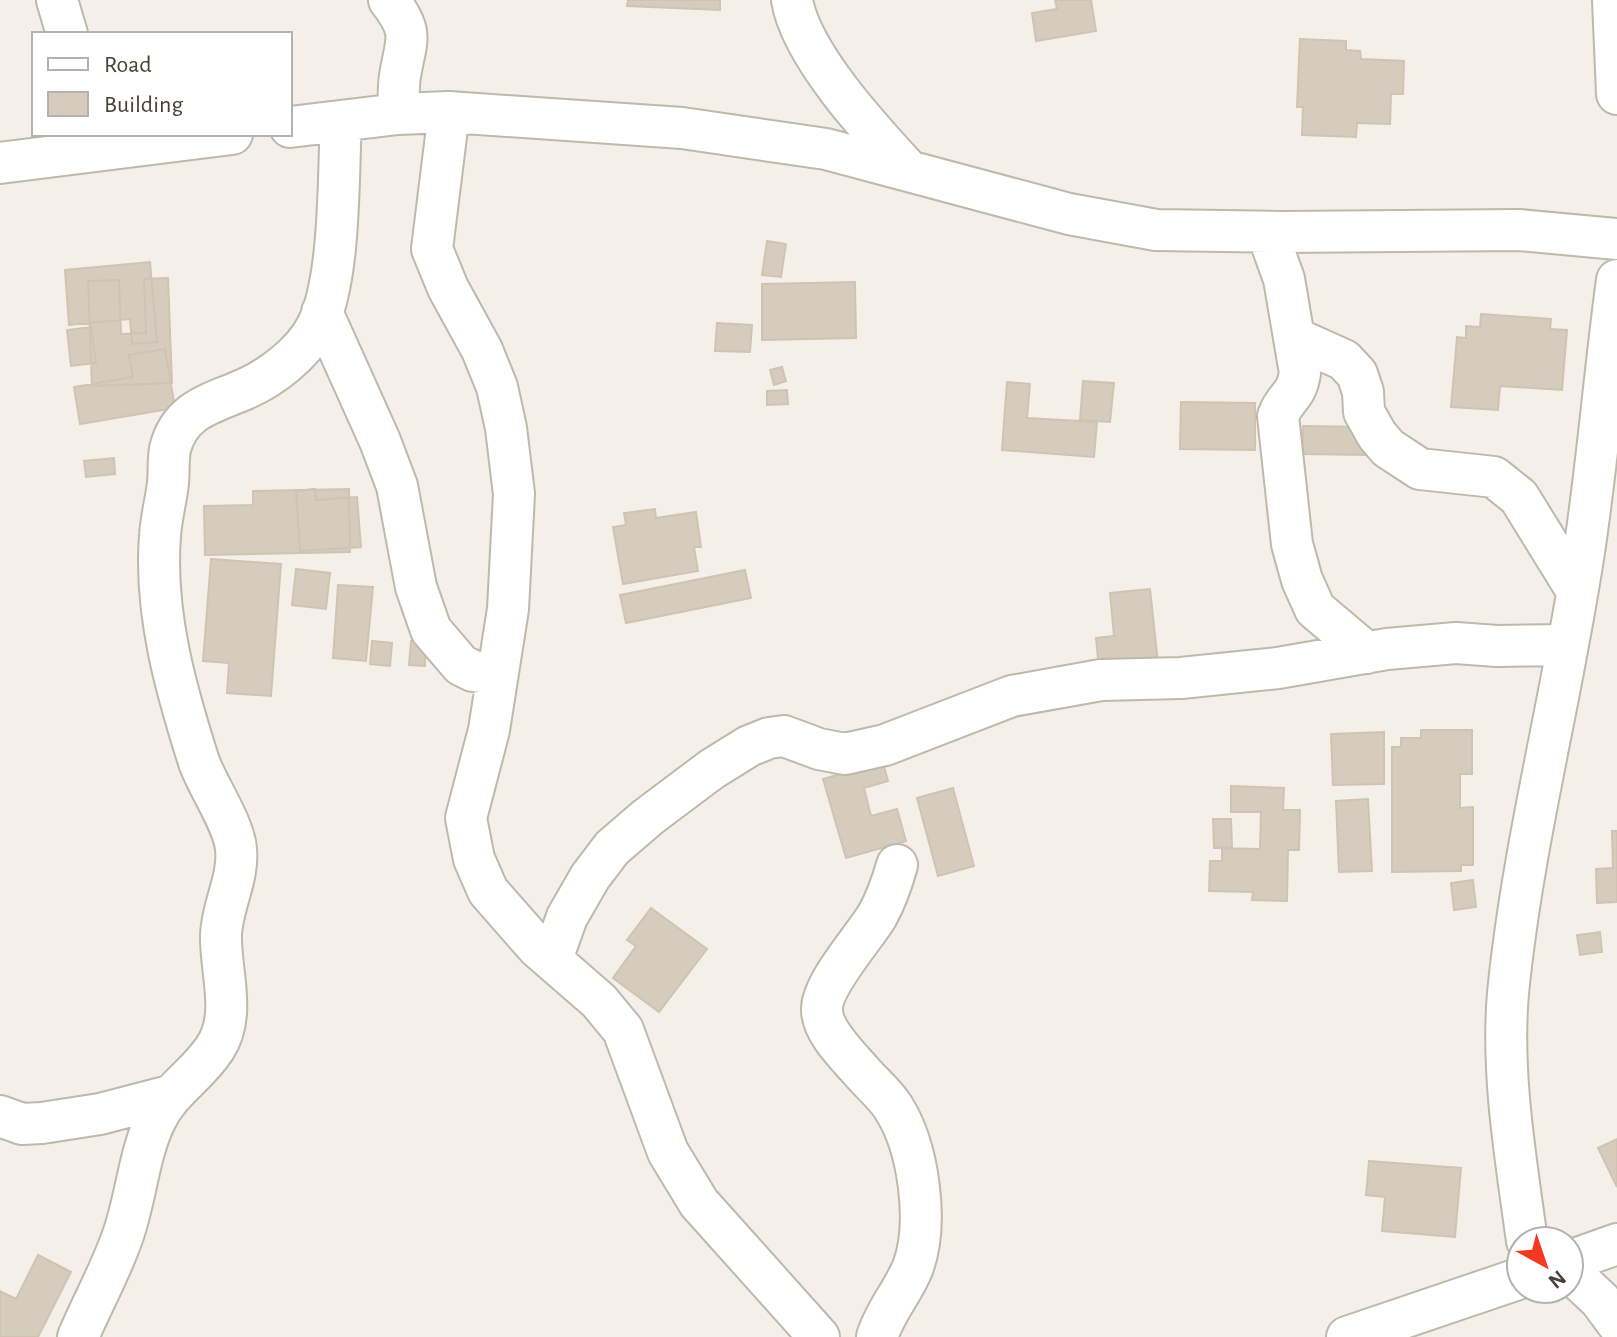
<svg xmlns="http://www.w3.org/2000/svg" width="1617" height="1337" viewBox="0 0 1617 1337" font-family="'Alegreya Sans',sans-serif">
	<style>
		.building { fill: #d5ccbe; stroke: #d0c3b2; stroke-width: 2 }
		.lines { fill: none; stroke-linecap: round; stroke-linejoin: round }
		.street-casing { stroke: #bfb8ab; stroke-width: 44 }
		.street { stroke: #fff; stroke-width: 40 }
	</style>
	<rect width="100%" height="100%" fill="#f4f0e9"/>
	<path class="building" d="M628 0H720V10L627 6Z
		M1055 0H1091L1096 31 1036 41 1032 13 1057 9Z
		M1300 39 1346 41V50L1360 51 1361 59 1404 61 1403 94H1391L1390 124 1357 123 1356 137 1302 135 1303 107H1297Z
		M767 241 786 244 781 277 762 275Z
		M150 262 157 342 132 344 130 319 69 325 65 270Z
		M168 278 172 383 92 386 88 281 119 280 121 334 146 333 144 279Z
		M855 282 856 338 762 340V284Z
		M1481 314 1551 319 1550 329 1567 330 1562 390 1500 386 1498 410 1451 407 1457 337 1466 338V326L1480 327Z
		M717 323 752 325 750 352 715 351Z
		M91 327 96 363 71 366 67 330Z
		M165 349 175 408 80 424 74 387 133 377 129 355Z
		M782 367 786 381 774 385 770 370Z
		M1083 381 1114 383 1110 422 1080 420Z
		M1007 382 1030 384 1027 418 1097 422 1094 457 1002 450Z
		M787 390 788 404 767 405V391Z
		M1181 402 1255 403V450L1180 449Z
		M1303 426 1368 427 1367 455 1303 454Z
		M114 458 115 474 86 477 84 461Z
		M315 489 316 500 357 497 361 547 300 551 296 491Z
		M349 489 350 552 205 555 204 506 253 505V491Z
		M655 509 656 518 696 512 701 547H694L698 571 623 584 613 527 626 525 624 513Z
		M211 559 281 564 271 696 227 693 229 663 203 661Z
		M296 569 330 573 326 609 292 605Z
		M745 570 751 598 626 623 620 595Z
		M338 585 373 587 366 661 333 658Z
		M1150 589 1158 663 1099 669 1096 638 1114 636 1110 593Z
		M372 641 392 643 390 666 370 664Z
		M411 641 426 642 425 666 409 665Z
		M1421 730H1472V774H1460V808L1473 807V865H1461V871L1392 872V747H1401V738H1421Z
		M1384 732V784L1333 785 1331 734Z
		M883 762 888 781 864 788 871 816 897 809 906 841 846 858 823 779Z
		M1231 786 1284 788 1283 810H1300L1299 850H1288L1287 901 1252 900 1253 892 1209 891 1210 861H1222V848L1260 849 1261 812H1231Z
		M953 788 974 866 938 876 917 798Z
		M1368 799 1372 871 1339 872 1336 801Z
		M1213 819H1231L1232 847 1214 848Z
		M1612 831H1617V902L1597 903 1596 869 1613 868Z
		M1473 880 1476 907 1454 910 1451 883Z
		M651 908 707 949 659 1012 613 978 636 946 627 940Z
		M1600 932 1602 952 1580 955 1577 935Z
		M1617 1139V1187L1598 1148Z
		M1369 1161 1461 1168 1455 1237 1382 1231 1385 1197 1366 1195Z
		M38 1255 71 1272 38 1337H0V1291L16 1299Z"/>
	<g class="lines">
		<defs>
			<path id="street" d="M57 0 67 34
				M389 0C415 34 406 39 400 76 398 88 399 102 398 114
				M792 0C801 55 872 131 909 171
				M1613 0 1617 94
				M449 112 432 249 448 288 482 350 497 387 506 428 514 494 508 609 489 730 466 818 474 859 488 891 538 948 599 1001 623 1030 668 1152 699 1203 819 1337
				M290 127 398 114 449 112 682 128 826 149 1069 214 1156 230 1282 232 1519 230 1617 239
				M0 163 232 134
				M1267 232 1284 279 1300 373C1296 398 1286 395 1278 416L1292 544 1302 580 1315 609 1367 653
				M322 312 380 441 397 486 416 587 431 630 461 665 473 671 497 674
				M1295 338 1344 360 1357 374 1363 392 1364 412 1377 435 1388 448 1420 469 1494 477 1519 497 1577 591
				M552 959 567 917 590 877 612 848 648 817 712 769 749 746 769 738 784 736 819 749 845 754 885 745 1012 696 1101 680 1181 678 1278 668 1387 649 1456 643 1497 646 1567 645
				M0 1116 22 1124 42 1123 100 1114 169 1096
				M1527 1241C1516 1160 1501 1075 1508 993 1523 842 1563 695 1585 545 1598 457 1605 368 1617 280
				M1569 1261 1617 1244
				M1569 1271 1600 1300 1617 1323
				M78 1337C92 1304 110 1272 122 1238 136 1200 138 1157 155 1121 170 1089 197 1076 215 1048 237 1015 220 971 221 935 222 905 239 879 236 849 234 824 208 787 199 762 176 690 154 613 160 536 161 518 166 501 168 483 169 472 168 460 170 449 180 409 211 404 245 389 272 377 302 354 316 328 341 281 338 176 341 121
				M877 1337C885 1311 903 1292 913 1267 929 1223 919 1147 893 1107 885 1094 871 1083 861 1071 847 1055 822 1031 822 1010 821 985 863 939 877 916 886 900 892 883 897 865
				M1347 1337 1521 1278"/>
		</defs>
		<use href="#street" class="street-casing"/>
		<use href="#street" class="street"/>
	</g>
	<rect x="32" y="32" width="260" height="104" fill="#ffffff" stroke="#b5b3af" stroke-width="2"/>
	<rect x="48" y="58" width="40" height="12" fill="#ffffff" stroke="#b5b3af" stroke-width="2"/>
	<text x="104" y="72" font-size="24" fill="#474137">Road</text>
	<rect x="48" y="92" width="40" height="24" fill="#d5ccbe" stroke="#b5b3af" stroke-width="2"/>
	<text x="104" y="112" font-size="24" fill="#474137">Building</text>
	<g transform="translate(1545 1265) rotate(140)"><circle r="38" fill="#ffffff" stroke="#b5b3af" stroke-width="2"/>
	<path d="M0-6L14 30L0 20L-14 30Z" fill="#f43920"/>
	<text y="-12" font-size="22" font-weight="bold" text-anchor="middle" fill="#474137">N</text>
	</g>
</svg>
